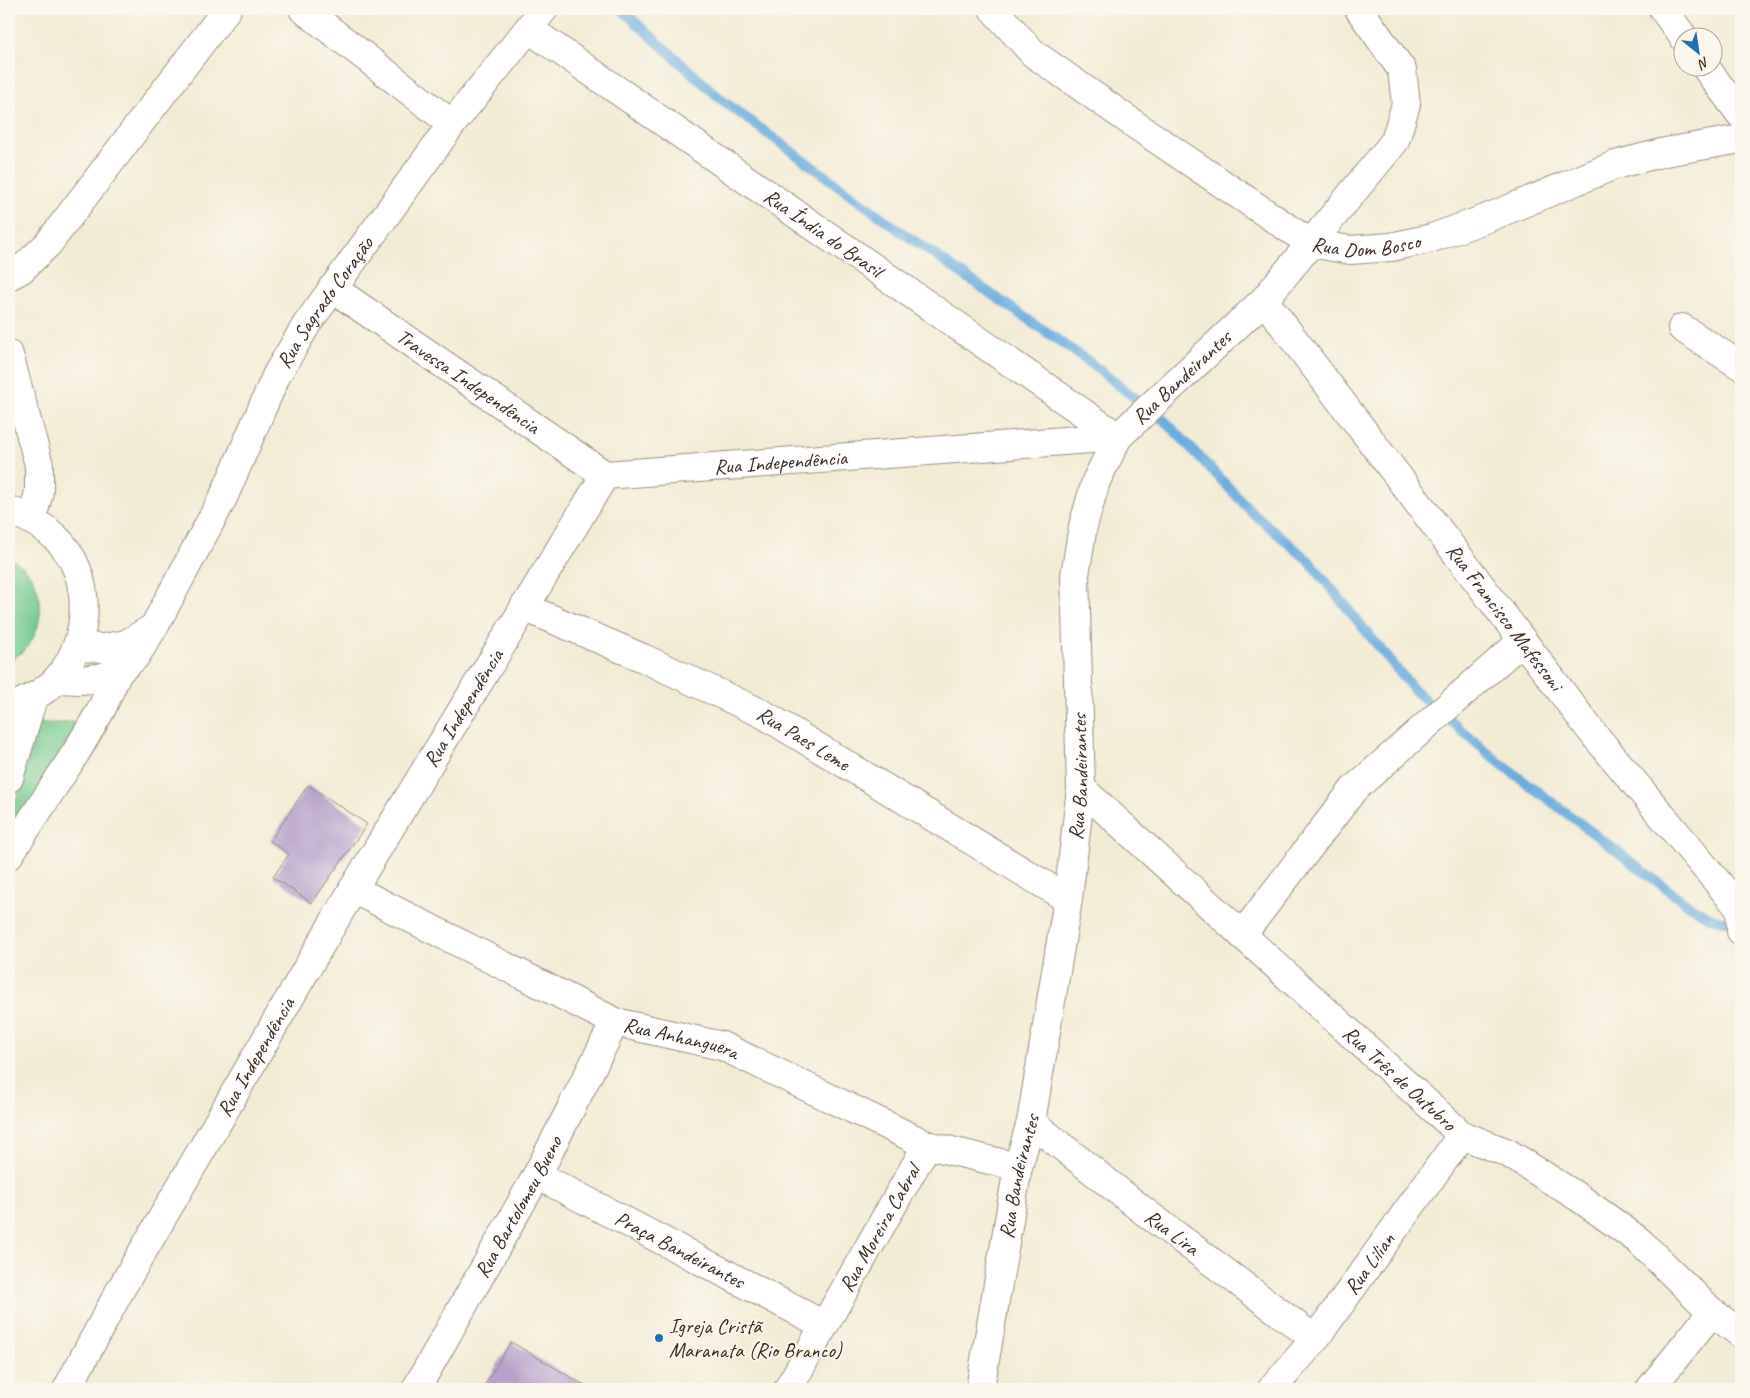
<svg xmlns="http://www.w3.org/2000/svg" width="1750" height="1398" viewBox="0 0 1750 1398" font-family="Caveat,sans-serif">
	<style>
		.green { fill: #76cc90; stroke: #587b57 }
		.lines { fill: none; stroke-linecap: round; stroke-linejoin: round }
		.stream { stroke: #6bade0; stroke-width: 10 }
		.building { fill: #b8a2cd }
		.minor-casing { stroke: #978b7a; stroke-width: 30 }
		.tertiary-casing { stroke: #978b7a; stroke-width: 30 }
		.minor { stroke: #fff; stroke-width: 28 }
		.tertiary { stroke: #fff; stroke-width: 28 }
		.poi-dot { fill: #1f6fb2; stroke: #fbf7ec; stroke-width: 2 }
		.labels { text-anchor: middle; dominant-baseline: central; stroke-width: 4; stroke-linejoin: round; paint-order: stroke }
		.street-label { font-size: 21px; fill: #3b2a1e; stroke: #fbf7ec }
		.poi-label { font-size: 21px; fill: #3b2a1e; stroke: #fbf7ec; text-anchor: start }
	</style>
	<rect width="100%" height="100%" fill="#fbf7ec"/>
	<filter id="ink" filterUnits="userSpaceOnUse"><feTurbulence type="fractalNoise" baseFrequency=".02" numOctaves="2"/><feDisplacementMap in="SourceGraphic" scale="10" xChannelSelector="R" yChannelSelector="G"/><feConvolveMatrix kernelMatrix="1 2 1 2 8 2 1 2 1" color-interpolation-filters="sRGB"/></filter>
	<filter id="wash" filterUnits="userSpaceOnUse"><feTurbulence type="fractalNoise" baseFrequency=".0096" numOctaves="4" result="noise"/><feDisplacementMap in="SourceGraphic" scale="20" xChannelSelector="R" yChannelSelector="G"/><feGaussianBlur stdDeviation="1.12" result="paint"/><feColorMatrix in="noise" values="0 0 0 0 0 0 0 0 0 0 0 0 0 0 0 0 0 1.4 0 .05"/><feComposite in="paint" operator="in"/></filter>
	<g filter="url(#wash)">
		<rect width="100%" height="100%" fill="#f3ecd5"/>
		<path class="green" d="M9 558C13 560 18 563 22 566 46 587 46 628 24 650 20 654 14 658 9 662Z
			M83 721 18 827 9 825 39 723H61Z"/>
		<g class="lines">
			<path class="stream" d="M621 9 723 101 903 233 1084 358 1166 422 1253 513 1308 560 1414 690 1500 763 1687 904C1707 916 1715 923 1739 922"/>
		</g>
		<g id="blocks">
			<path class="building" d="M308 785 367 824 312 903 273 877 289 854 270 841Z
				M511 1342 591 1389H482Z"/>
		</g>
	</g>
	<g filter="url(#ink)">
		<use href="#blocks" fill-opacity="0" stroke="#978b7a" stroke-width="1"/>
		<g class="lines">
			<defs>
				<g id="minor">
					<path d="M303 9 452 124"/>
					<path d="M1663 9 1684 38"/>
					<path id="s1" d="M529 29 1118 437"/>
					<path d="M1706 68 1741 115"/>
					<path d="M9 276 22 269 48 244 227 9"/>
					<path id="s2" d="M332 288 605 475"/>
					<path id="s3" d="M1264 300 1592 732 1740 909 1741 931"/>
					<path d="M1682 328 1741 366"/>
					<path id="s4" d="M605 475 1118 437"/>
					<path id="s5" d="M524 607 643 658 763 714 1068 899"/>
					<path d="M77 647 104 648 126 644 151 629"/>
					<path id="s6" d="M57 679 80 680 99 678 118 672 135 657 154 627 223 498 277 374 307 324 452 124 544 9"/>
					<path id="s7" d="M1081 788 1462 1135 1508 1153 1581 1199 1638 1240 1712 1312 1741 1334"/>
					<path id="s8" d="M353 889 615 1022 722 1046 927 1145 1018 1167"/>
					<path d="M1242 935 1354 789 1522 641"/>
					<path id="s9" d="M1031 1122 1145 1212 1315 1339"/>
					<path id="s10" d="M537 1175 824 1325"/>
					<path id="s11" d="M67 1389 118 1294 353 889 605 475"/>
					<path id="s12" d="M416 1389 537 1175 615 1022"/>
					<path id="s13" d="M788 1389 927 1145"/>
					<path id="s14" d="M980 1389 1018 1167 1031 1122 1068 899 1081 788 1075 575 1083 526 1096 481 1118 437 1264 300 1395 141 1406 104 1402 70 1359 9"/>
					<path id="s15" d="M1272 1389 1315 1339 1462 1135"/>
					<path d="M1650 1389 1712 1312"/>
				</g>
				<g id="tertiary">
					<path id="s16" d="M993 9 1034 54 1137 126 1310 243 1350 250 1391 247 1432 238 1485 219 1615 165 1665 152 1741 139"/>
					<path d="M9 355 39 465V492L32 519"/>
					<path d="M9 510C26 517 41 524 55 537 94 573 92 640 57 679 44 693 26 701 9 708"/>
					<path d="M9 778 33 698"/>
					<path d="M9 855 75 754 101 710 118 672"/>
				</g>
			</defs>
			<use href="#minor" class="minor-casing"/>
			<use href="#tertiary" class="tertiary-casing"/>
			<use href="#minor" class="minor"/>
			<use href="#tertiary" class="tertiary"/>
		</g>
	</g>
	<circle class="poi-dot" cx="659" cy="1338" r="5"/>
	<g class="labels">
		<g class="street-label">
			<text stroke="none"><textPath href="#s1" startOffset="358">Rua Índia do Brasil</textPath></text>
			<text stroke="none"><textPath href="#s16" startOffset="452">Rua Dom Bosco</textPath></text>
			<text stroke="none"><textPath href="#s6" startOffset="488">Rua Sagrado Coração</textPath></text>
			<text stroke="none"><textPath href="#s14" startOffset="1056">Rua Bandeirantes</textPath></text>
			<text stroke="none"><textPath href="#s2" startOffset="165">Travessa Independência</textPath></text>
			<text stroke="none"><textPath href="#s4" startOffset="176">Rua Independência</textPath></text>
			<text stroke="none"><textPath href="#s3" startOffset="398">Rua Francisco Mafessoni</textPath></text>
			<text stroke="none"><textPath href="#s11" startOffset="788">Rua Independência</textPath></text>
			<text stroke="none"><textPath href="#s5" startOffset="309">Rua Paes Leme</textPath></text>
			<text stroke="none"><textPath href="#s14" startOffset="621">Rua Bandeirantes</textPath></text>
			<text stroke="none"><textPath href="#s8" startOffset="362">Rua Anhanguera</textPath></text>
			<text stroke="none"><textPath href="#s11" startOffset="382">Rua Independência</textPath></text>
			<text stroke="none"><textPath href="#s7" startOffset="431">Rua Três de Outubro</textPath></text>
			<text stroke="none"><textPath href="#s14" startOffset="216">Rua Bandeirantes</textPath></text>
			<text stroke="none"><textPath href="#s12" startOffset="209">Rua Bartolomeu Bueno</textPath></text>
			<text stroke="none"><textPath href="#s13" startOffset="185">Rua Moreira Cabral</textPath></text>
			<text stroke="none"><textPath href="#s9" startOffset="179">Rua Lira</textPath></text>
			<text stroke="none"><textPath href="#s10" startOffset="161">Praça Bandeirantes</textPath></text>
			<text stroke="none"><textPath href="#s15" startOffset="159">Rua Lilian</textPath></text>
		</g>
		<g class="poi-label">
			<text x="669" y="1326">Igreja Cristã<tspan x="669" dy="24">Maranata (Rio Branco)</tspan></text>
		</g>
	</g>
	<rect width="1750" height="1398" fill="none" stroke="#fbf7ec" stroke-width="30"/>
	<g transform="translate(1698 52) rotate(150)"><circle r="24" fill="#fbf7ec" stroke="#aea59a"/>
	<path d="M0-4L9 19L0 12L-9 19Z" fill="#1f6fb2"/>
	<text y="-8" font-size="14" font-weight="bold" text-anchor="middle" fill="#3b2a1e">N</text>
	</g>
</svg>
